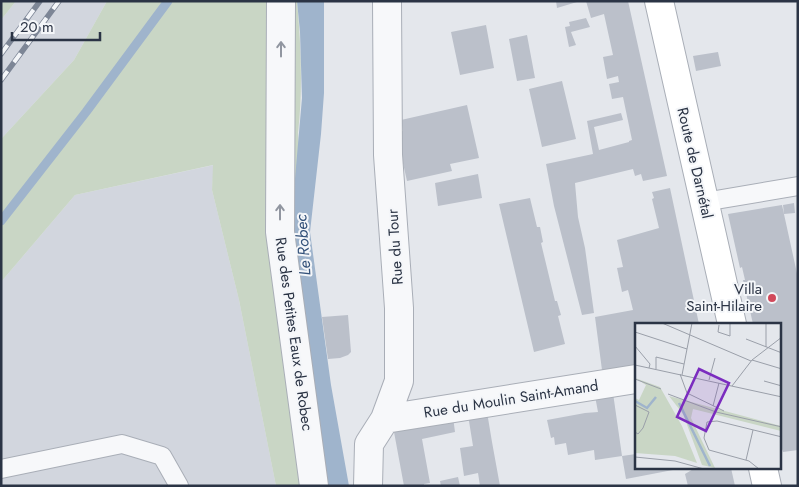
<svg xmlns="http://www.w3.org/2000/svg" width="799" height="487" viewBox="0 0 799 487" font-family="Jost,sans-serif">
	<style>
		.built { fill: #d2d6de }
		.green { fill: #c9d6c5 }
		.water { fill: #9fb4cc }
		.lines { fill: none; stroke-linecap: round; stroke-linejoin: round }
		.stream { stroke: #9fb4cc; stroke-width: 9 }
		.building { fill: #bbc0ca }
		.lane-casing { stroke: #a9aeb7; stroke-width: 20 }
		.street-casing { stroke: #a9aeb7; stroke-width: 30 }
		.secondary-casing { stroke: #a9aeb7; stroke-width: 30 }
		.lane { stroke: #f7f8fa; stroke-width: 18 }
		.street { stroke: #f7f8fa; stroke-width: 28 }
		.secondary { stroke: #fff; stroke-width: 28 }
		.rail-casing { stroke: #7d8696; stroke-width: 5.5 }
		.rail { stroke: #f4f6f9; stroke-width: 4; stroke-dasharray: 11; stroke-linecap: butt }
		.oneway { stroke: #9196a0 }
		.poi-dot { fill: #d1495b; stroke: #f4f6f9; stroke-width: 2 }
		.labels { text-anchor: middle; dominant-baseline: central; stroke-width: 4; stroke-linejoin: round; paint-order: stroke }
		.street-label { font-size: 15px; fill: #2b3445; stroke: #f4f6f9 }
		.poi-label { font-size: 15px; fill: #2b3445; stroke: #f4f6f9; text-anchor: end }
		.water-label { font-size: 16px; font-style: italic; fill: #34527a; stroke: #f4f6f9 }
		.inset-river { fill: none; stroke: #9fb4cc; stroke-width: 2.5 }
		.inset-road { fill: none; stroke: #9a9fa9; stroke-width: 1 }
		.view { fill: #7b2cbf; fill-opacity: 0.15; stroke: #7b2cbf; stroke-width: 2.5 }
		.inset-edge { fill: none; stroke: #2b3445; stroke-width: 2.5 }
	</style>
	<rect width="100%" height="100%" fill="#e4e7ec"/>
	<path class="built" d="M16 1H107L74 60 1 139V20Z
		M214 165 212 190 239 300 276 486H1V282L75 195Z"/>
	<path class="green" d="M1 1H16L1 20Z
		M107 1H297C301 46 303 89 298 133L325 486H276L239 300 212 190 213 165 75 195 1 282V139L74 60Z"/>
	<path class="water" d="M297 1H324V93L321 134 310 232 331 385 349 486H325L290 236 302 98 300 32Z"/>
	<g class="lines">
		<path class="stream" d="M1 221 86 112 168 1"/>
	</g>
	<path class="building" d="M556 1H577V2L557 8Z
		M586 1H628L667 176 643 181 641 174 635 176 633 169 575 183 578 217 585 248 594 313 582 315 554 206 546 164 593 154 587 121 621 113 623 120 594 127 599 150 629 142V141L632 140 623 97 612 99 609 84 619 82 618 76 607 79 603 57 613 55 604 14 591 18Z
		M586 18 590 27 571 32 576 45 569 47 565 27 570 26 569 22Z
		M486 25 494 68 460 75 451 32Z
		M527 35 535 78 517 81 509 39Z
		M718 52 721 66 696 71 693 56Z
		M562 81 576 139 542 147 529 89Z
		M467 105 479 158 450 164 452 171 407 181 396 132 403 131 401 120Z
		M478 174 482 198 438 206 435 183Z
		M670 188 699 324H636V365L602 370 595 317 633 310 628 290 622 292 617 268 623 267 617 240 659 228 652 199 654 198 652 192Z
		M530 198 537 227H540L543 242 541 243 555 301H557L561 315 558 316 565 344 534 352 499 204Z
		M794 203 795 213 784 214 783 205Z
		M782 205 798 278V450L783 452 780 443V324H753L743 280H745L742 267 740 268 728 214Z
		M348 315 351 352 348 355 340 358 328 359 322 317Z
		M613 393 622 456 595 460 594 450 568 455 566 443 555 445 554 437 551 438 547 420 585 413 598 412 595 396Z
		M487 412 492 442 500 486H480L478 473 464 476 460 448 473 446 468 415Z
		M453 417 455 432 422 439 430 483 424 484V486H404L394 432 400 426Z
		M636 454V468L678 469 626 479 622 456Z
		M695 468H731L735 486H688L685 474Z
		M458 477 460 486H441L440 481Z"/>
	<g class="lines">
		<defs>
			<path id="lane" d="M704 202 798 186
				M1 469 122 444 162 456 179 486"/>
			<path id="street" d="M281 1 280 232 314 486
				M385 419 636 379
				M368 486 369 444 385 419 399 381V308L388 155 387 1"/>
			<path id="secondary" d="M659 1 732 324
				M763 468 767 486"/>
		</defs>
		<use href="#lane" class="lane-casing"/>
		<use href="#street" class="street-casing"/>
		<use href="#secondary" class="secondary-casing"/>
		<use href="#lane" class="lane"/>
		<use href="#street" class="street"/>
		<use href="#secondary" class="secondary"/>
		<defs>
			<path id="rail" d="M1 54 40 1
				M1 80 59 1"/>
		</defs>
		<use href="#rail" class="rail-casing"/>
		<use href="#rail" class="rail"/>
	</g>
	<defs><path id="oneway-shaft" d="M-6 0H5M1.5-3L5.5 0L1.5 3" fill="none" stroke-width="1.6" stroke-linecap="round" stroke-linejoin="round" transform="scale(1.25)"/></defs>
	<g class="oneway">
		<use href="#oneway-shaft" transform="translate(281 49) rotate(-90)"/>
		<use href="#oneway-shaft" transform="translate(280 212) rotate(-90)"/>
	</g>
	<circle class="poi-dot" cx="772" cy="298" r="5"/>
	<g class="labels">
		<g class="street-label">
			<text transform="translate(695 163) rotate(77)">Route de Darnétal</text>
			<text transform="translate(395 247) rotate(-94)">Rue du Tour</text>
			<text transform="translate(294 334) rotate(82)">Rue des Petites Eaux de Robec</text>
			<text transform="translate(511 399) rotate(-9)">Rue du Moulin Saint-Amand</text>
		</g>
		<g class="poi-label">
			<text x="762" y="289">Villa<tspan x="762" dy="17">Saint-Hilaire</tspan></text>
		</g>
		<g class="water-label">
			<text transform="translate(303 245) rotate(-94)">Le Robec</text>
		</g>
	</g>
	<g transform="translate(635 323)">
		<rect width="146" height="146" fill="#e4e7ec"/>
		<path d="M0 55 25 64 47 103 62 140 40 133 0 130V75L4 77 11 62ZM34 73 146 103V108L58 86 56 95 80 145 67 142 48 91Z" fill="#c9d6c5"/>
		<path class="inset-river" d="M0 78 12 85 21 74M44 80 75 143"/>
		<path class="inset-road" d="M27 0 116 38M131 0V24M84 2 83 9 95 13V0M0 9 52 26M111 16 147 30M0 23 15 41 14 45M117 37 147 46M0 42 147 74M21 46V34L49 41M45 51 52 70 89 88M47 52 57 0M0 56 26 66M74 57 80 35M129 58 147 63M97 63 117 37 147 14M33 71 81 89 147 104M0 82 14 89 8 105 3 111 0 109M78 83 84 60M0 134 40 138 69 146M111 137 118 107M124 146 114 138 74 127 69 115 72 99 82 98 147 114"/>
		<path class="view" d="M64 46 94 60 71 108 42 94Z"/>
		<rect width="146" height="146" class="inset-edge"/>
	</g>
	<rect width="799" height="487" fill="none" stroke="#2b3445" stroke-width="5"/>
	<path d="M12 32v8h88v-8" fill="none" stroke="#2b3445" stroke-width="2.5"/>
	<text x="20" y="32" font-size="15" fill="#2b3445" stroke="#f4f6f9" stroke-width="4" paint-order="stroke">20 m</text>
</svg>
